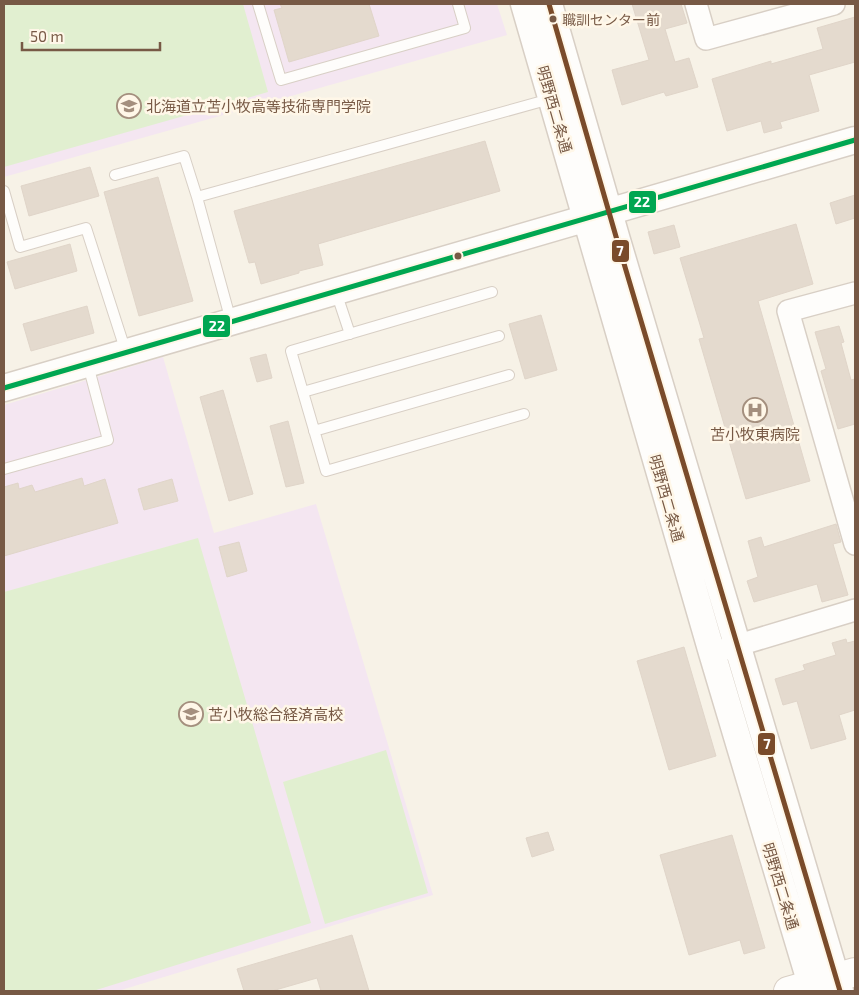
<svg xmlns="http://www.w3.org/2000/svg" width="859" height="995" viewBox="0 0 859 995" font-family="'Exo 2','Noto Sans JP',sans-serif">
	<style>
		.education { fill: #f4e6f1 }
		.green { fill: #e1efd0 }
		.building { fill: #e4dace; stroke: #e0d5c9 }
		.lines { fill: none; stroke-linecap: round; stroke-linejoin: round }
		.service-casing { stroke: #d8cfc5; stroke-width: 12 }
		.minor-casing { stroke: #d8cfc5; stroke-width: 24 }
		.tertiary-casing { stroke: #d8cfc5; stroke-width: 29 }
		.secondary-casing { stroke: #d8cec3; stroke-width: 30 }
		.service { stroke: #fefdfb; stroke-width: 10 }
		.minor { stroke: #fefdfb; stroke-width: 21 }
		.tertiary { stroke: #fefdfb; stroke-width: 26 }
		.secondary { stroke: #fefdfb; stroke-width: 28 }
		.bus-1-casing { stroke: #fff7e8; stroke-width: 9 }
		.bus-2-casing { stroke: #fff7e8; stroke-width: 9 }
		.bus-1 { stroke: #00a651; stroke-width: 5 }
		.bus-2 { stroke: #7a4b2a; stroke-width: 5 }
		.bus-dot { fill: #775945; stroke: #fff7e8; stroke-width: 2 }
		.labels { text-anchor: middle; dominant-baseline: central; stroke-width: 5; stroke-linejoin: round; paint-order: stroke }
		.bus-label { font-size: 14px; fill: #775945; stroke: #fff7e8; text-anchor: start }
		.poi-label { font-size: 15px; fill: #775945; stroke: #fff7e8; text-anchor: start }
		.street-label { font-size: 15px; fill: #775945; stroke: #fff7e8 }
		.line-badge { stroke: #fff7e8; stroke-width: 2 }
		.badge-label { font-size: 14px; text-anchor: middle; font-weight: bold; fill: #fff }
	</style>
	<rect width="100%" height="100%" fill="#f7f2e7"/>
	<path class="education" d="M4 4H497L507 35 4 177Z
		M163 357 214 533 316 504 433 895 118 991H4V405Z"/>
	<path class="green" d="M4 4H243L268 92 4 167Z
		M198 538 311 923 93 991H4V592Z
		M386 750 428 893 325 924 283 782Z"/>
	<path class="building" d="M280 4H369L379 36 289 62 274 10 282 8Z
		M632 4H681L687 23 665 29 675 62 689 58 698 87 666 96 664 92 622 105 612 70 649 60Z
		M855 17V62L809 75 819 111 780 122 782 128 764 133 761 121 727 131 712 79 771 61V64L823 49 817 28Z
		M485 141 500 191 318 244 323 265 299 271V273L261 284 255 262 249 263 234 211Z
		M90 167 99 196 29 216 21 186Z
		M158 177 193 301 139 316 104 192Z
		M855 195V218L836 224 830 203Z
		M796 224 813 284 758 301 810 481 746 499 699 339 704 338 680 258Z
		M674 225 680 247 654 254 648 232Z
		M70 244 77 271 15 289 7 262Z
		M87 306 94 333 31 351 23 324Z
		M541 315 557 370 525 379 509 324Z
		M839 326 844 342 841 343 851 380 855 379V424L838 429 821 371 826 369 815 332Z
		M266 354 272 378 257 382 250 358Z
		M223 390 253 494 229 501 200 397Z
		M288 421 304 483 286 487 270 426Z
		M82 478 84 486 105 479 118 523 4 556V487L18 483 19 489 32 485 35 492Z
		M172 479 178 501 144 510 138 489Z
		M836 524 841 542 833 544 848 595 822 602 817 584 754 602 747 581 758 577 748 541 761 537 764 547Z
		M239 542 247 571 227 577 219 547Z
		M846 639 847 643 855 641V710L839 715 846 739 811 749 797 701 783 705 775 679 805 670 803 665 836 655 832 643Z
		M684 647 716 756 669 770 637 661Z
		M548 832 554 850 532 857 526 838Z
		M732 835 765 948 744 954 740 940 689 955 660 855Z
		M352 935 369 991H321L317 978 272 991H244L237 969Z"/>
	<g class="lines">
		<defs>
			<path id="service" d="M258 4 281 80 465 28 458 4
				M115 175 184 156 197 197
				M4 191 20 247 86 228 126 352
				M336 292 350 334
				M492 292 291 351 326 471 524 414
				M231 321 197 197 550 99
				M303 392 499 336
				M314 431 509 375
				M4 469 108 440 88 365"/>
			<path id="minor" d="M696 4 706 39 834 4
				M855 293 788 311 855 544
				M722 650 855 610"/>
			<path id="tertiary" d="M524 4 712 653 813 991
				M549 4 617 240 840 991
				M4 388 855 140"/>
			<path id="secondary" d="M788 991 855 972"/>
		</defs>
		<use href="#service" class="service-casing"/>
		<use href="#minor" class="minor-casing"/>
		<use href="#tertiary" class="tertiary-casing"/>
		<use href="#secondary" class="secondary-casing"/>
		<use href="#service" class="service"/>
		<use href="#minor" class="minor"/>
		<use href="#tertiary" class="tertiary"/>
		<use href="#secondary" class="secondary"/>
		<defs>
			<path id="bus-1" d="M4 388 855 140"/>
			<path id="bus-2" d="M549 4 617 240 840 991"/>
		</defs>
		<use href="#bus-1" class="bus-1-casing"/>
		<use href="#bus-2" class="bus-2-casing"/>
		<use href="#bus-1" class="bus-1"/>
		<use href="#bus-2" class="bus-2"/>
	</g>
	<defs>
		<symbol id="school-ring" viewBox="-11 -11 22 22"><circle r="9.5" fill="#fff7e8" stroke="#a48f7e" stroke-width="1.5"/><path d="M0-5L7-2L0 1L-7-2ZM-4 1L0 2.5L4 1V4Q0 6-4 4Z" fill="#a48f7e"/></symbol>
		<symbol id="hospital-ring" viewBox="-11 -11 22 22"><circle r="9.5" fill="#fff7e8" stroke="#a48f7e" stroke-width="1.5"/><path d="M-5-5h3v3.5h4V-5h3V5h-3V1.5h-4V5h-3Z" fill="#a48f7e"/></symbol>
	</defs>
	<g fill-rule="evenodd">
		<use href="#school-ring" x="115" y="92" width="28" height="28"/>
		<use href="#hospital-ring" x="741" y="396" width="28" height="28"/>
		<use href="#school-ring" x="177" y="700" width="28" height="28"/>
	</g>
	<g class="bus-dot">
		<circle cx="553" cy="19" r="4.5"/>
		<circle cx="458" cy="256" r="4.5"/>
	</g>
	<g class="labels">
		<g class="bus-label">
			<text x="562" y="19">職訓センター前</text>
		</g>
		<g class="poi-label">
			<text x="146" y="106">北海道立苫小牧高等技術専門学院</text>
			<text x="755" y="434" text-anchor="middle">苫小牧東病院</text>
			<text x="208" y="714">苫小牧総合経済高校</text>
		</g>
		<g class="street-label">
			<text transform="translate(555 109) rotate(74)">明野西二条通</text>
			<text transform="translate(667 498) rotate(74)">明野西二条通</text>
			<text transform="translate(781 886) rotate(73)">明野西二条通</text>
		</g>
	</g>
	<g class="line-badge">
		<rect x="628" y="190" width="29" height="24" rx="5" fill="#00a651"/>
		<rect x="611" y="239" width="19" height="24" rx="5" fill="#7a4b2a"/>
		<rect x="202" y="314" width="29" height="24" rx="5" fill="#00a651"/>
		<rect x="757" y="732" width="19" height="24" rx="5" fill="#7a4b2a"/>
	</g>
	<g class="badge-label">
		<text x="642" y="207">22</text>
		<text x="620" y="256">7</text>
		<text x="217" y="331">22</text>
		<text x="767" y="749">7</text>
	</g>
	<rect width="859" height="995" fill="none" stroke="#775945" stroke-width="10"/>
	<path d="M22 42v8h138v-8" fill="none" stroke="#775945" stroke-width="2.5"/>
	<text x="30" y="42" font-size="15" fill="#775945" stroke="#fff7e8" stroke-width="4" paint-order="stroke">50 m</text>
</svg>
